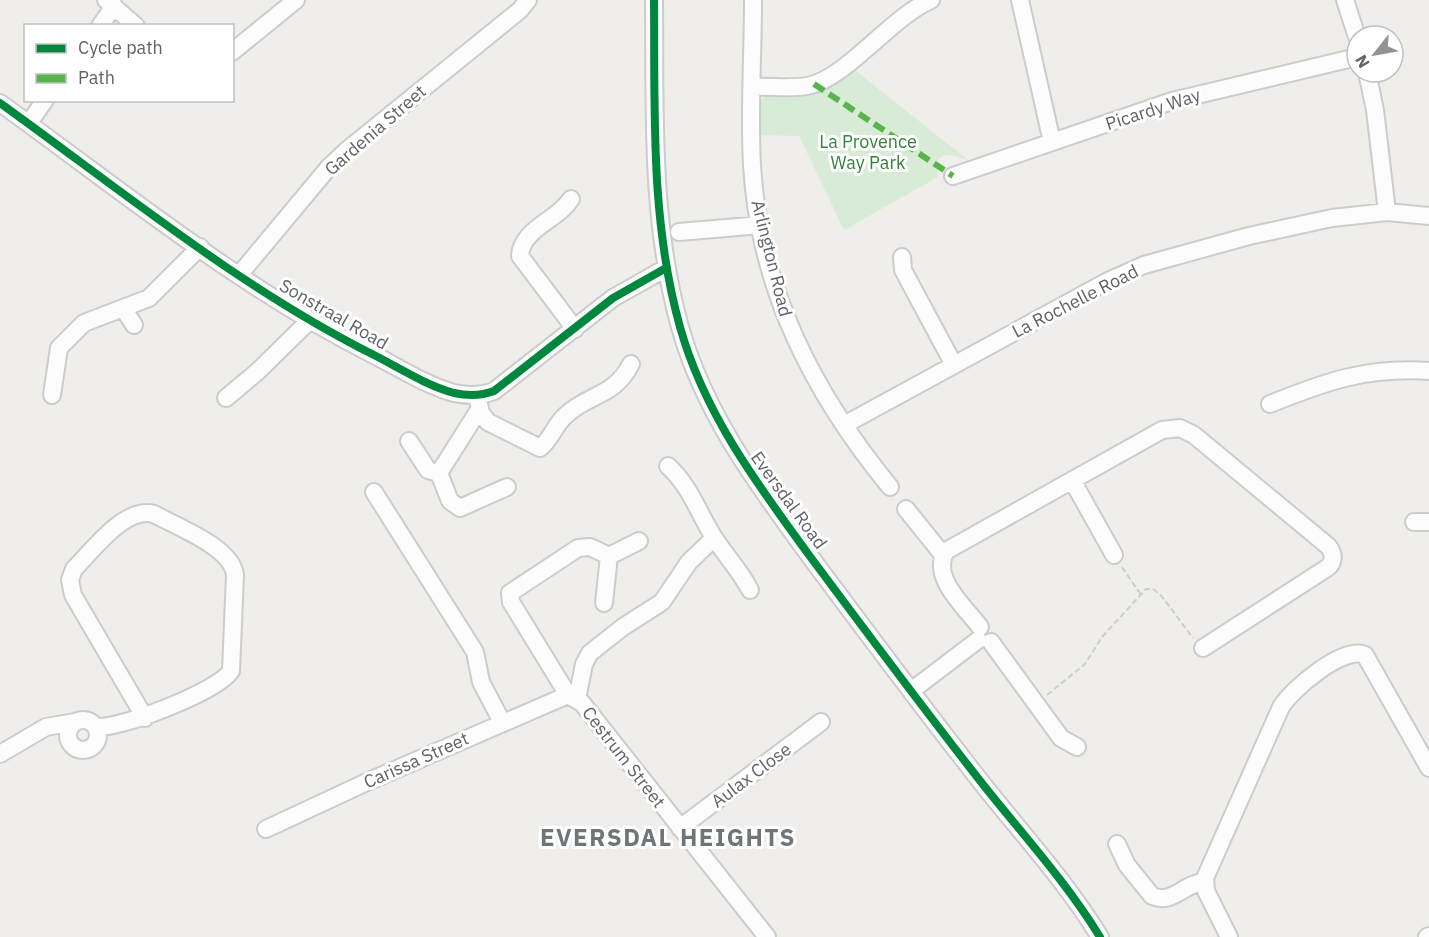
<svg xmlns="http://www.w3.org/2000/svg" width="1429" height="937" viewBox="0 0 1429 937" font-family="'IBM Plex Sans',sans-serif">
	<style>
		.green { fill: #d8ebd6 }
		.lines { fill: none; stroke-linecap: round; stroke-linejoin: round }
		.minor-casing { stroke: #cbcccc; stroke-width: 20 }
		.path { stroke: #cacfcc; stroke-width: 2; stroke-dasharray: 6 3; stroke-linecap: butt }
		.minor { stroke: #fdfcfc; stroke-width: 16 }
		.quiet { stroke: #58b549; stroke-width: 6; stroke-dasharray: 12 6; stroke-linecap: butt }
		.cycleway-casing { stroke: #fff; stroke-width: 11 }
		.cycleway { stroke: #00873e; stroke-width: 8 }
		.labels { text-anchor: middle; dominant-baseline: central; stroke-width: 6; stroke-linejoin: round; paint-order: stroke }
		.street-label { font-size: 18px; fill: #5f6368; stroke: #fff }
		.park-label { font-size: 18px; fill: #348238; stroke: #fff }
		.district-label { font-size: 24px; font-weight: bold; letter-spacing: 1.5px; fill: #70757a; stroke: #fff }
	</style>
	<rect width="100%" height="100%" fill="#efeeea"/>
	<path class="green" d="M851 67 968 160 951 155 942 156 936 163 938 177 844 230 799 136 760 135V102L767 95Z"/>
	<g class="lines">
		<defs>
			<path id="minor" d="M106 0 136 26
				M654 0C655 110 650 220 680 327 704 413 757 484 809 555 867 633 925 711 985 787 1024 836 1067 883 1100 937
				M753 0C753 55 749 110 752 165 759 288 813 393 890 487
				M1020 0 1052 142
				M1345 0 1357 37
				M100 26 114 6
				M232 52 296 0
				M1367 72 1375 110 1387 212
				M752 87C770 86 790 89 807 86 845 80 892 16 931 0
				M0 103C121 190 239 287 372 354 398 367 425 385 454 393 468 396 481 396 494 391L613 298 666 268
				M29 123 45 100
				M953 176 1172 101 1357 57
				M571 199C558 220 521 229 520 256L575 329
				M679 232 761 225
				M902 257 903 270 954 365
				M239 275 329 167 346 151 520 10 528 0
				M123 308 134 325
				M52 395 59 348 84 323 149 298 200 247
				M477 395 481 413 488 422 540 448C551 440 555 424 566 415 590 393 614 397 631 364
				M226 398 257 372 309 321
				M1270 404C1327 381 1367 367 1429 371
				M480 408 439 473 450 501 460 508 507 487
				M844 425 1106 282 1144 265 1249 236 1332 218 1387 212 1429 216
				M409 441 428 470 439 473
				M668 466C690 486 698 512 713 536 725 555 740 570 750 590
				M1072 480 1114 555
				M374 492 475 652 481 682 502 722
				M906 509 943 555
				M1414 522H1429
				M609 556 639 541
				M980 627C965 607 930 577 946 551L1162 430 1180 428 1194 435 1328 546C1334 553 1335 562 1327 568L1203 648
				M991 642 1061 738 1077 747
				M911 691 978 640
				M568 695 582 703 767 937
				M568 695 511 602 510 593 578 548 590 547 609 556 604 603
				M577 699 584 664 590 653 623 627 662 602 689 562 714 538
				M68 735a15 15 0 1 1 30 0a15 15 0 1 1-30 0Z
				M96 727C121 729 218 691 231 671L235 575C232 547 177 527 154 514 125 506 93 550 74 569L70 580 73 595 145 718
				M0 754 46 727 75 722
				M680 828 821 722
				M266 829 369 781 568 695
				M1117 844 1127 865 1152 896C1173 905 1184 883 1204 882
				M1229 937 1206 891 1205 878 1281 707C1292 689 1344 645 1365 655L1429 768
				M1427 937 1429 936"/>
		</defs>
		<use href="#minor" class="minor-casing"/>
		<path class="path" d="M1122 567 1141 595
			M1047 695 1085 664 1102 637 1146 589H1153L1160 594 1193 638"/>
		<use href="#minor" class="minor"/>
		<path class="quiet" d="M814 84 953 176"/>
		<defs>
			<path id="cycleway" d="M654 0C655 110 650 220 680 327 704 413 757 484 809 555 867 633 925 711 985 787 1024 836 1067 883 1100 937
				M0 103C121 190 239 287 372 354 398 367 425 385 454 393 468 396 481 396 494 391L613 298 666 268"/>
		</defs>
		<use href="#cycleway" class="cycleway-casing"/>
		<use href="#cycleway" class="cycleway"/>
	</g>
	<g class="labels">
		<g class="street-label">
			<text transform="translate(1153 109) rotate(-18)">Picardy Way</text>
			<text transform="translate(375 130) rotate(-41)">Gardenia Street</text>
			<text transform="translate(772 258) rotate(76)">Arlington Road</text>
			<text transform="translate(1075 301) rotate(-27)">La Rochelle Road</text>
			<text transform="translate(334 314) rotate(30)">Sonstraal Road</text>
			<text transform="translate(789 500) rotate(54)">Eversdal Road</text>
			<text transform="translate(624 757) rotate(52)">Cestrum Street</text>
			<text transform="translate(416 760) rotate(-24)">Carissa Street</text>
			<text transform="translate(751 775) rotate(-37)">Aulax Close</text>
		</g>
		<g class="park-label">
			<text x="868" y="141">La Provence<tspan x="868" dy="21">Way Park</tspan></text>
		</g>
		<g class="district-label">
			<text x="668" y="837">EVERSDAL HEIGHTS</text>
		</g>
	</g>
	<rect x="24" y="24" width="210" height="78" fill="#ffffff" stroke="#bfc1c3" stroke-width="1.5"/>
	<rect x="36" y="44" width="30" height="9" fill="#00873e" stroke="#bfc1c3" stroke-width="1.5"/>
	<text x="78" y="54" font-size="18" fill="#5f6368">Cycle path</text>
	<rect x="36" y="74" width="30" height="9" fill="#58b549" stroke="#bfc1c3" stroke-width="1.5"/>
	<text x="78" y="84" font-size="18" fill="#5f6368">Path</text>
	<g transform="translate(1375 54) rotate(239)"><circle r="28" fill="#ffffff" stroke="#bfc1c3" stroke-width="1.5"/>
	<path d="M0-4.5L10 22L0 15L-10 22Z" fill="#919496"/>
	<text y="-9" font-size="16" font-weight="bold" text-anchor="middle" fill="#5f6368">N</text>
	</g>
</svg>
